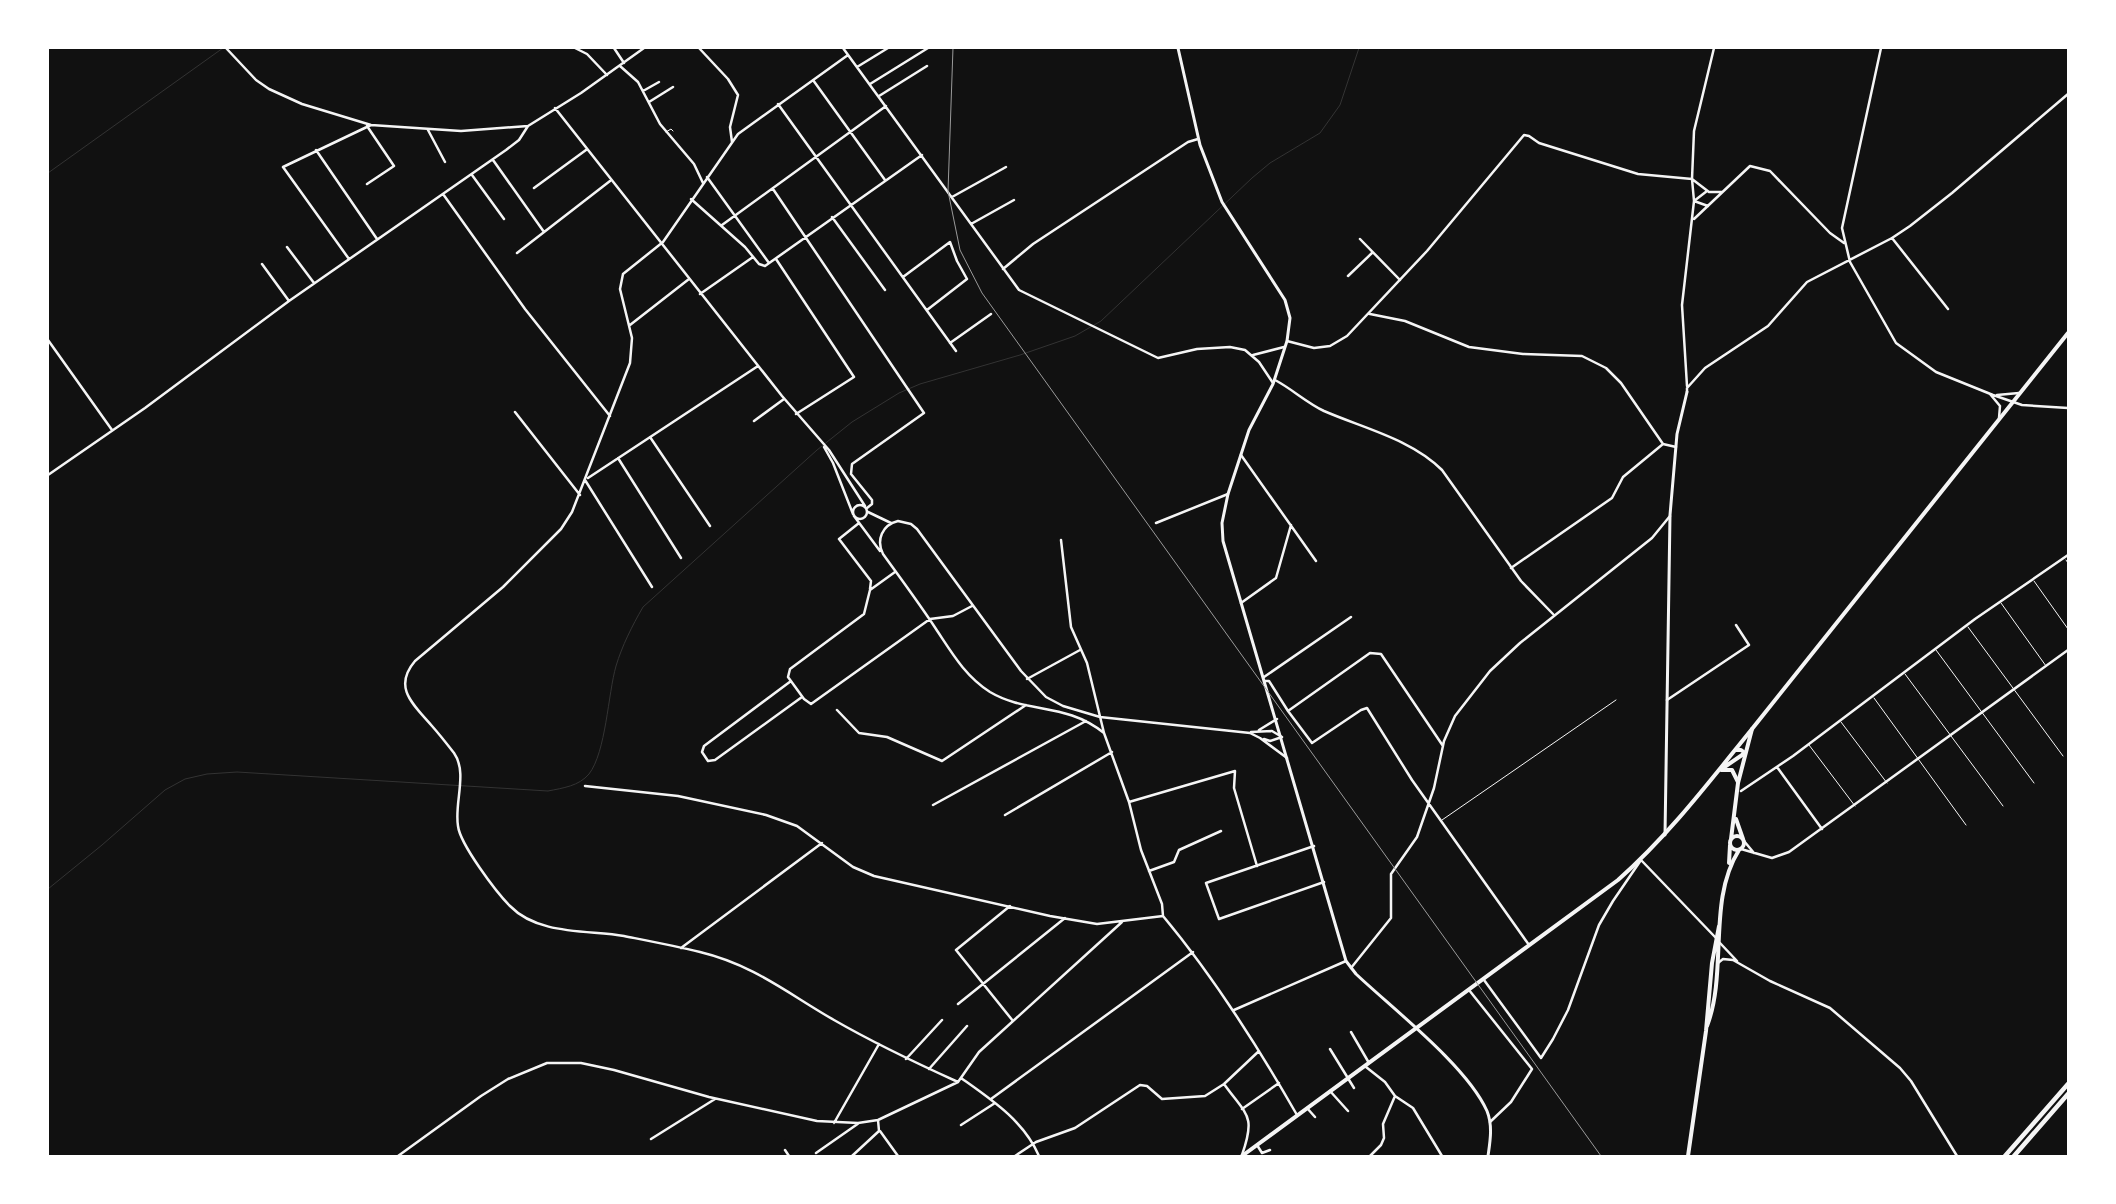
<svg xmlns="http://www.w3.org/2000/svg" width="2116" height="1204" viewBox="0 0 2116 1204" font-family="Helvetica,sans-serif">
	<style>
		.lines { fill: none; stroke-linecap: round; stroke-linejoin: round }
		.stream { stroke: #333; stroke-width: 1 }
		.service { stroke: #f5f5f5; stroke-width: 1 }
		.minor { stroke: #f5f5f5; stroke-width: 2.5 }
		.tertiary { stroke: #f5f5f5; stroke-width: 3 }
		.secondary { stroke: #f5f5f5; stroke-width: 4 }
		.primary { stroke: #f5f5f5; stroke-width: 4 }
		.motorway { stroke: #f5f5f5; stroke-width: 4.5 }
		.rail { stroke: #9a9a9a; stroke-width: 1 }
	</style>
	<rect width="100%" height="100%" fill="#111"/>
	<g class="lines">
		<path class="stream" d="M48 173 223 48
			M48 889 102 845 165 790 185 779 207 774 237 772 548 791C563 788 579 786 589 774 606 752 608 694 616 666 622 646 632 626 643 607L817 450 852 422 899 393 920 384 1020 355 1075 336 1101 321 1252 178 1270 163 1320 133 1340 105 1359 48"/>
		<path class="service" d="M666 132 671 129 673 131
			M2066 560 2068 563
			M2034 581 2068 629
			M2001 603 2046 666
			M1968 627 2063 756
			M1936 650 2034 783
			M1905 674 2003 806
			M1874 698 1966 825
			M1841 722 1887 783
			M1809 745 1855 806
			M1442 820 1616 700"/>
		<path class="minor" d="M226 48 256 80 269 89 302 104 371 125 461 131 528 126
			M575 48 587 54 607 75
			M614 48 624 63
			M699 48 728 79 738 95 730 127 732 142
			M843 48 1019 290 1158 358 1197 349 1230 347 1245 350 1259 362 1273 383
			M1881 48 1842 228 1850 262 1896 343 1936 372 1993 395 2022 405 2068 408
			M848 55 738 134 663 242 623 274 620 289 632 338 630 363 572 512 561 529 503 587 415 661C392 688 414 705 432 726 440 735 447 744 454 753 468 773 454 803 458 826 460 844 496 892 510 906 538 935 587 930 624 936 649 941 675 946 700 952 754 965 787 993 834 1020 874 1043 916 1063 958 1082
			M620 66 638 82 660 124 694 164 703 183
			M857 67 888 48
			M813 80 885 180
			M870 84 928 48
			M643 91 659 82
			M879 96 927 66
			M649 102 673 87
			M778 104 956 351
			M555 108 782 396 829 450 865 506
			M528 126 581 93 644 48
			M428 130 445 162
			M316 150 377 239
			M493 160 544 232
			M472 175 504 219
			M707 177 769 263
			M367 184 394 166 367 126
			M534 188 586 150
			M773 189 924 413 852 464 851 474 872 500V504L867 508
			M1707 191 1694 201 1708 206
			M443 194 525 309 610 416
			M952 197 1006 167
			M691 199 745 247 759 264 765 266 922 155
			M832 217 885 290
			M1694 219 1750 166 1770 171 1830 233 1844 243
			M971 224 1014 200
			M722 225 886 106
			M1892 238 1948 309
			M1360 239 1400 280
			M287 247 314 283
			M517 253 610 181
			M349 259 283 167 371 125
			M776 259 854 377 796 414
			M262 264 289 301
			M1003 269 1033 244 1188 142 1198 139
			M1348 276 1372 253
			M903 277 950 242 957 261 967 279 927 310
			M700 294 753 257
			M1370 314 1405 321 1469 347 1523 354 1582 356 1606 368 1621 383 1663 444
			M630 325 689 279
			M48 340 112 430
			M1287 341 1314 348 1330 346 1347 336 1427 251 1524 135 1529 136 1539 143 1638 174 1692 179 1709 192H1722
			M950 343 991 314
			M1253 355 1284 347
			M1275 380C1292 389 1307 403 1324 411 1363 428 1411 439 1442 470L1521 581 1553 614
			M1687 386 1682 305 1694 201 1692 179 1694 131 1714 48
			M1687 392V388L1705 368 1768 326 1807 282 1892 238 1910 226 1952 193 2068 94
			M1990 394 2000 406 1999 418
			M1997 395 2019 393
			M515 412 580 495
			M754 421 784 399
			M650 437 710 526
			M824 447 833 463 853 514
			M1241 455 1316 561
			M618 458 681 558
			M48 475 145 408 289 301 506 150 519 140 528 126
			M588 478 758 366
			M585 480 652 587
			M853 512a7 7 0 1 1 14 0a7 7 0 1 1-14 0Z
			M868 512 891 523
			M854 516 880 551
			M859 523 839 539 871 581 870 589
			M1156 523 1228 494
			M1061 540 1071 627 1087 663 1104 733 1129 802 1141 850 1162 904 1163 916
			M1511 568 1612 498 1623 477 1663 444 1676 447
			M895 572 870 590 864 614 790 669 788 677 804 699 811 704 930 619 953 616 972 606
			M1241 603 1276 578 1291 525
			M1264 677 1351 617
			M1027 679 1080 650
			M791 681 704 746 702 752 708 761 715 760 802 697
			M1265 681H1269L1288 711 1370 653 1381 654 1443 746
			M1667 700 1749 645 1736 625
			M837 710 859 733 887 737 942 761 1026 705
			M1288 711 1312 743 1361 710 1367 708 1412 780 1529 945
			M1259 730 1277 719
			M1251 732 1272 731 1282 737 1270 741 1264 739
			M1104 733C1066 702 1027 714 990 692 965 676 952 653 936 629 919 603 901 579 883 554 876 540 882 525 898 521L911 524 917 529 1021 671 1046 697 1063 706 1100 717 1250 733 1260 738 1287 758
			M1777 767 1822 829
			M585 786 678 796 766 815 797 826 853 867 874 876 1050 916 1097 924 1163 916
			M1741 791 1793 756 1975 619 2068 555
			M1129 802 1235 771 1234 788 1257 866
			M933 805 1086 721
			M1005 815 1112 752
			M1744 841 1754 853
			M1314 846 1206 883 1219 919 1324 882
			M1741 849 1772 858 1789 852 2068 650
			M1149 871 1174 862 1179 850 1221 831
			M1010 906 956 950 1013 1021
			M1163 916C1214 977 1257 1045 1297 1115
			M1720 943 1737 961
			M681 948 822 843
			M1718 963 1723 959 1733 960 1770 981 1830 1008 1900 1068 1911 1081 1957 1156
			M1351 968 1391 918V874L1417 837 1434 788 1444 741 1455 716 1490 671 1520 643 1652 538 1670 516
			M1484 980 1541 1058 1553 1039 1568 1010 1599 925 1613 901 1641 860 1716 938
			M1469 990 1532 1069 1511 1102 1490 1122
			M958 1004 1065 918
			M1234 1010 1346 961
			M1351 1032 1369 1063
			M1330 1049 1354 1088
			M906 1059 942 1020
			M1366 1067 1385 1082 1395 1096 1413 1108 1442 1156
			M929 1069 967 1026
			M961 1078C992 1100 1024 1121 1039 1156
			M1224 1084C1247 1116 1256 1115 1242 1155
			M1330 1091 1348 1111
			M991 1099 1193 952
			M1307 1108 1315 1117
			M1242 1109 1279 1083
			M834 1123 879 1044
			M961 1125 995 1103
			M880 1131 898 1156
			M651 1139 715 1099
			M1257 1145 1262 1153 1270 1150
			M785 1150 789 1156
			M816 1153 859 1123
			M398 1156 481 1096 508 1079 547 1063H581L614 1070 709 1097 817 1121 858 1123 878 1120 958 1082 979 1052 1122 922
			M852 1156 879 1131 878 1120
			M1015 1156 1036 1142 1075 1128 1140 1085 1147 1086 1162 1099 1205 1096 1224 1084 1259 1051
			M1370 1156 1381 1145 1384 1138 1383 1124 1395 1096"/>
		<path class="tertiary" d="M1178 48 1200 145 1222 202 1285 300 1290 318 1287 341 1273 384 1249 430 1228 494 1222 523 1223 541 1346 961 1356 974C1393 1009 1467 1066 1487 1111 1493 1126 1490 1142 1488 1156
			M1665 835 1670 515 1677 434 1687 392"/>
		<path class="secondary" d="M1723 768 1745 753 1741 750H1736
			M1721 770H1732L1738 782
			M1242 1156 1618 880C1669 835 1709 782 1752 729"/>
		<path class="primary" d="M1736 819 1743 839
			M1730 843a7 7 0 1 1 14 0a7 7 0 1 1-14 0Z
			M1731 839 1738 783 1752 729 2068 333
			M1729 863 1730 845
			M1707 1026C1728 971 1707 901 1739 850
			M1688 1156 1706 1031 1712 963 1719 926"/>
		<path class="motorway" d="M2005 1156 2068 1084
			M2014 1156 2068 1094"/>
		<path class="rail" d="M953 48 948 191 960 250 982 293 1601 1156"/>
	</g>
	<rect width="2116" height="1204" fill="none" stroke="#ffffff" stroke-width="98"/>
</svg>
